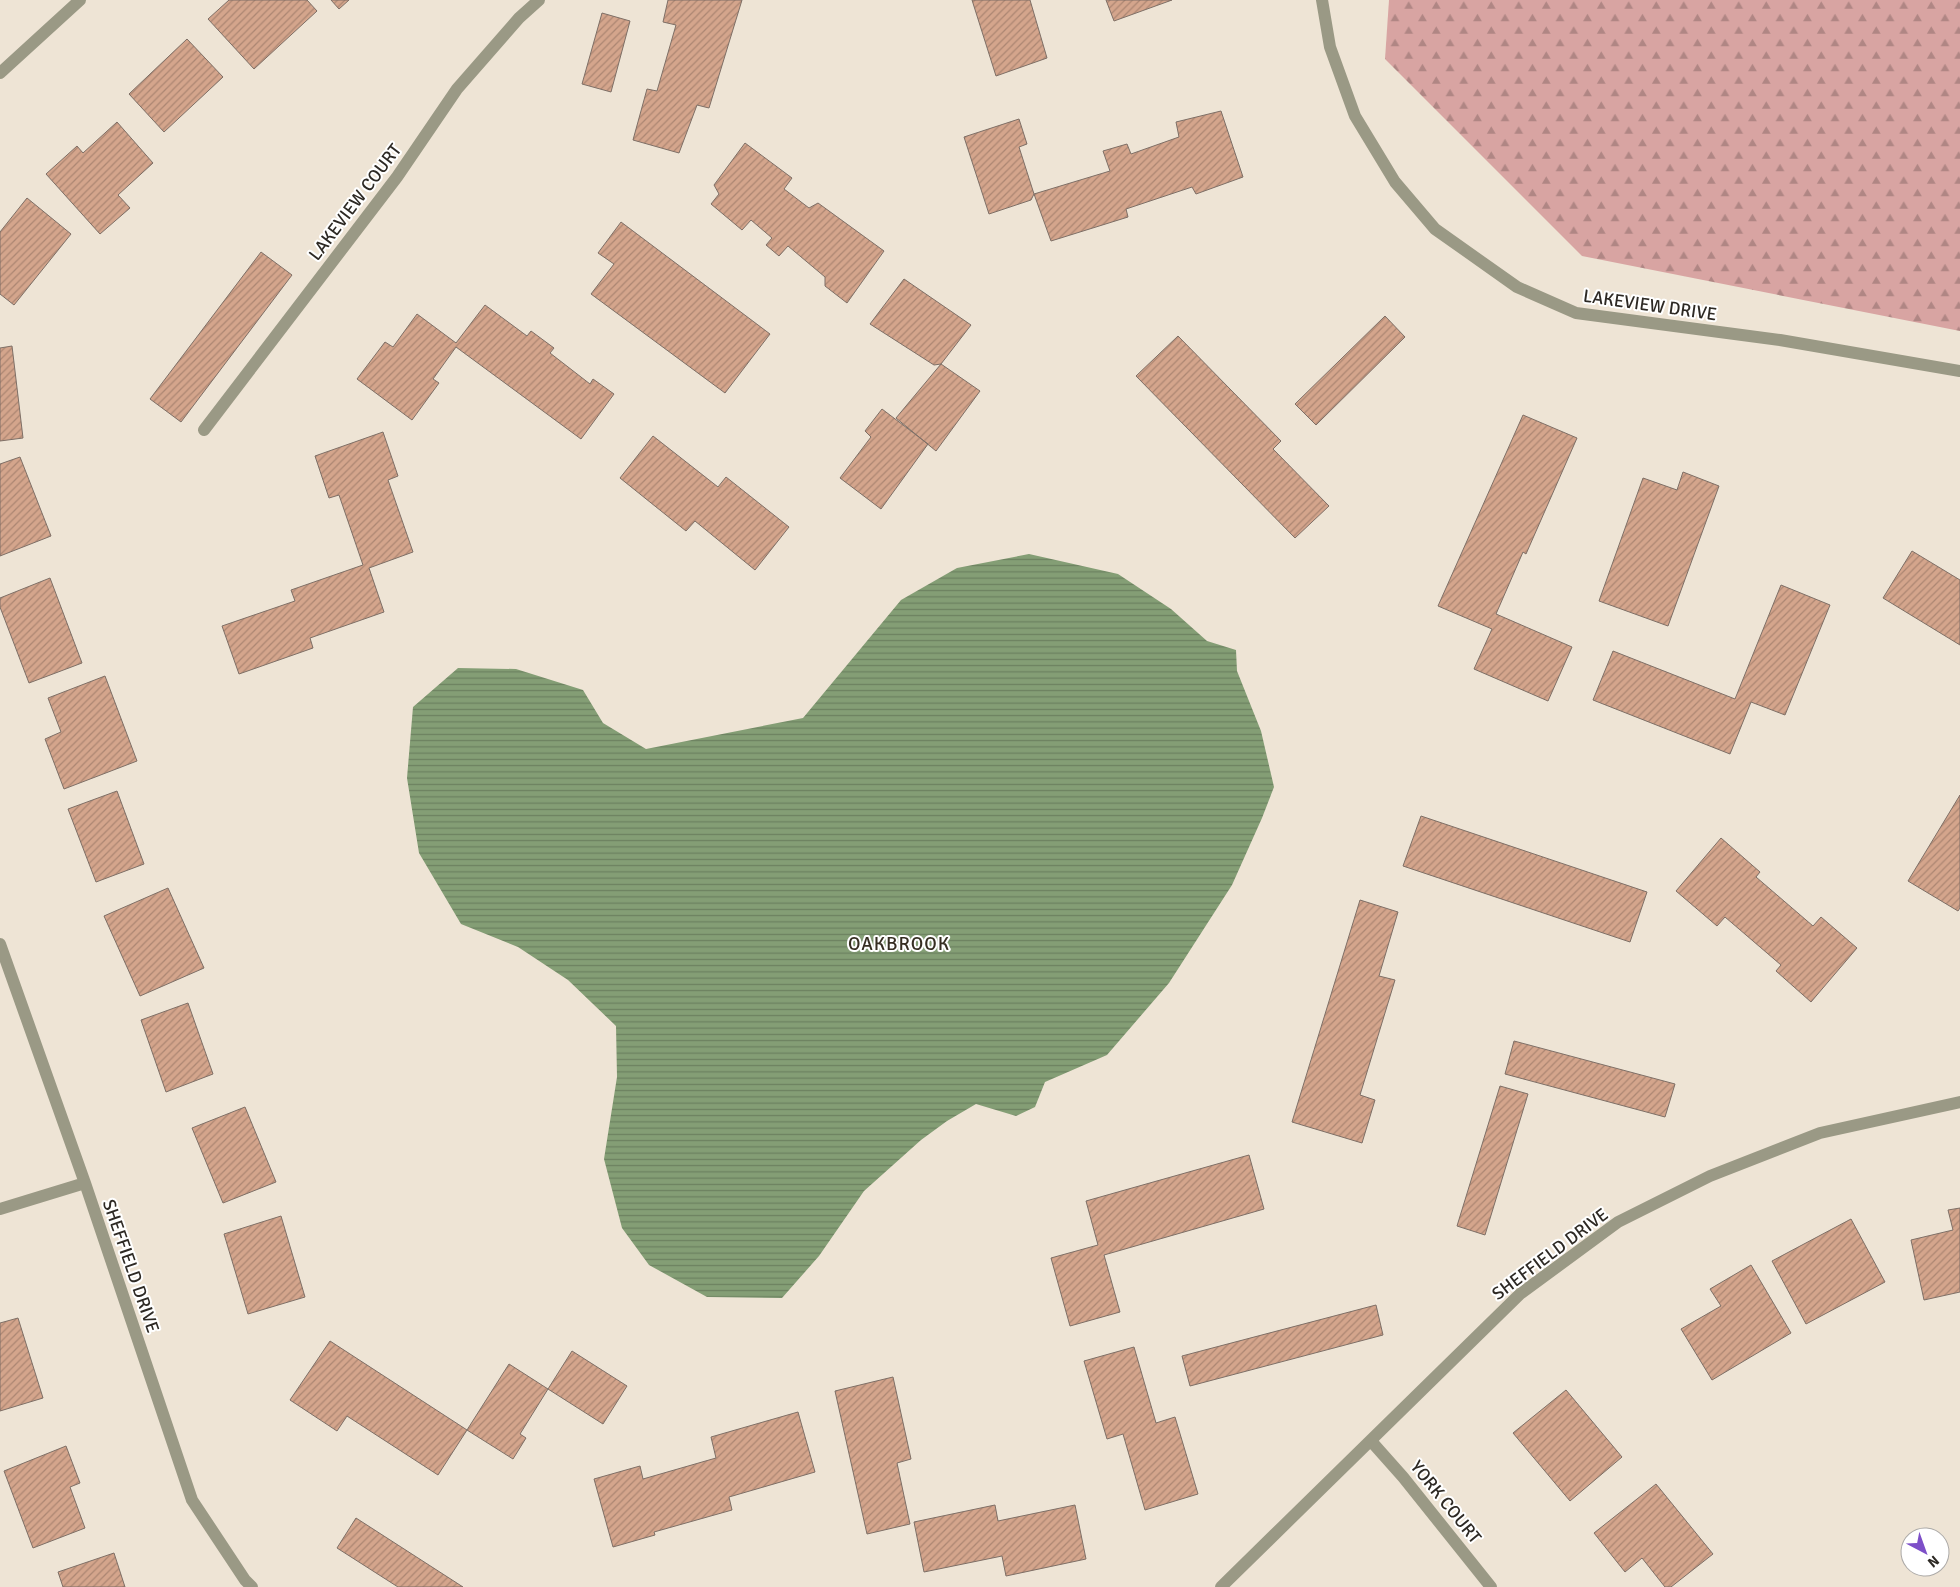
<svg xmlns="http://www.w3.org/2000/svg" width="1960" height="1587" viewBox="0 0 1960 1587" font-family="Signika,sans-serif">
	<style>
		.forest { fill: url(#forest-firs) }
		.water { fill: url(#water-rules) }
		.building { fill: url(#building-hatch); stroke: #7e6f66 }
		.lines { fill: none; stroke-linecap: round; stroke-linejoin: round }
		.minor { stroke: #9a9985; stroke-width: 12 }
		.labels { text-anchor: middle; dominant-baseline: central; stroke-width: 4; stroke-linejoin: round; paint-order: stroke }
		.street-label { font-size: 18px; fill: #2d2924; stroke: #fff }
		.neighbourhood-label { font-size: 19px; letter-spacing: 1px; fill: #362e22; stroke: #fff }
	</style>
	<defs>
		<pattern id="forest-firs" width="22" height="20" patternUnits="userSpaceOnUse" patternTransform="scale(1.25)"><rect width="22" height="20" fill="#d8a4a2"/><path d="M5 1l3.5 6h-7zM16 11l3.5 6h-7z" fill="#b08684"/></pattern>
		<pattern id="water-rules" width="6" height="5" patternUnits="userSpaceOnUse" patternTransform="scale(1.25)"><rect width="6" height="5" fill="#849e75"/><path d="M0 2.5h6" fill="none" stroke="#6c8160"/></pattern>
		<pattern id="building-hatch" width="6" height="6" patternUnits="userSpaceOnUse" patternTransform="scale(1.25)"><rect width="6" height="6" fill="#d4a58c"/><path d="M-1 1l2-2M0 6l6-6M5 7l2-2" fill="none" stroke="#ac8672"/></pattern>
	</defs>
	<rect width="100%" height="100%" fill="#eee4d5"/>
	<path class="forest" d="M1389 0H1960V331L1582 256 1385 59Z"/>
	<path class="water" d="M1029 554 1118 574 1171 609 1207 641 1236 650 1237 671 1261 731 1274 787 1262 818 1232 885 1169 983 1107 1055 1045 1082 1035 1107 1016 1116 976 1104 947 1121 921 1140 864 1191 819 1256 782 1298 707 1297 649 1265 622 1228 604 1159 617 1077 616 1026 568 980 518 947 461 924 419 853 407 778 413 707 458 668 516 669 583 690 603 723 646 749 803 718 901 600 957 568Z"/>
	<path class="building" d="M229 0H307L317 11 254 69 208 19Z
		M331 0H349L339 9Z
		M668 0H742L709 108 697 105 679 153 633 140 647 89 657 91 676 25 663 22Z
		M972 0H1030L1047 58 996 76Z
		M1106 0H1172L1114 21Z
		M602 13 630 21 611 92 582 84Z
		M187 39 223 77 164 132 129 94Z
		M1221 111 1243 177 1196 194 1192 187 1126 209 1128 217 1051 241 1034 194 1110 171 1103 151 1127 144 1131 154 1179 137 1176 122Z
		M1019 119 1027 144 1019 147 1034 194 1031 200 989 214 964 137Z
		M117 122 153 163 118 195 130 208 100 234 46 174 77 146 83 153Z
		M745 143 792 178 784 189 809 208 818 203 884 251 847 303 825 286V277L788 246 779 256 766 245 772 238 751 220 742 230 711 204 719 194 714 185Z
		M27 198 71 234 14 305 0 294V232Z
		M621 222 770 334 725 393 591 294 614 264 598 253Z
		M261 252 292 275 181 422 150 399Z
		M904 279 971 325 941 364 934 365 870 324Z
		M485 305 527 336 531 331 554 348 550 353 590 384 593 379 614 394 581 439 456 347 433 379 439 383 412 420 357 379 385 342 393 347 417 314 456 343Z
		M1385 316 1405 337 1316 425 1295 404Z
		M1178 336 1281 441 1273 449 1329 506 1295 538 1136 376Z
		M12 346 23 438 0 441V348Z
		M941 364 980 391 936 451 896 418Z
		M882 409 928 444 881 509 840 478 871 437 865 431Z
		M1523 415 1577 438 1526 554 1523 552 1496 614 1572 647 1548 701 1474 669 1492 629 1438 606Z
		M383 432 398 476 388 480 413 552 369 568 384 612 310 638 313 648 239 674 222 626 295 601 291 590 363 565 339 495 329 498 315 456Z
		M653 436 718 487 726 477 789 527 755 570 695 521 686 531 620 478Z
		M20 457 51 536 0 556V464Z
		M1683 472 1719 486 1668 626 1599 601 1643 478 1677 490Z
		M1912 551 1960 580V645L1883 598Z
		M50 578 82 663 29 683 0 607V598Z
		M1781 585 1830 605 1785 715 1751 702 1730 754 1593 700 1613 651 1735 699Z
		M105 676 137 761 64 789 45 739 61 732 48 698Z
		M117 791 144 864 96 882 68 809Z
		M1960 795V908L1958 911 1908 881Z
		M1421 816 1647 892 1630 942 1403 866Z
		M1721 838 1760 872 1756 877 1813 926 1821 917 1857 948 1811 1002 1776 971 1781 965 1725 917 1717 926 1676 891Z
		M168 888 204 968 140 996 104 916Z
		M1360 900 1398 912 1379 976 1395 980 1360 1095 1375 1100 1362 1143 1292 1122Z
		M188 1003 213 1074 166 1092 141 1020Z
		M1514 1041 1675 1084 1665 1117 1505 1074Z
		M1500 1086 1528 1094 1485 1235 1457 1226Z
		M245 1107 276 1182 223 1203 192 1128Z
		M1249 1155 1264 1209 1104 1255 1120 1312 1070 1326 1051 1258 1098 1245 1086 1201Z
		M1960 1208V1292L1924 1300 1911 1240 1953 1230 1948 1210Z
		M281 1216 305 1297 248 1314 224 1234Z
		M1851 1219 1885 1282 1806 1324 1772 1261Z
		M1751 1265 1791 1333 1712 1380 1681 1329 1721 1306 1710 1289Z
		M1376 1305 1383 1335 1190 1386 1182 1356Z
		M18 1318 43 1398 0 1411V1323Z
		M330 1341 467 1430 438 1475 347 1416 337 1431 290 1400Z
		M1134 1347 1156 1423 1175 1417 1198 1494 1145 1510 1123 1434 1107 1439 1084 1361Z
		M572 1351 627 1386 603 1424 548 1389Z
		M509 1364 548 1389 520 1434 526 1438 513 1459 467 1430Z
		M893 1377 911 1459 897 1463 910 1524 867 1534 835 1391Z
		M1566 1390 1622 1457 1570 1501 1513 1433Z
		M798 1412 815 1472 729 1497 732 1510 654 1532 655 1535 613 1547 594 1479 640 1466 643 1479 716 1458 711 1437Z
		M66 1446 80 1483 70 1487 85 1528 33 1548 4 1471Z
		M1656 1484 1713 1554 1671 1587H1665L1642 1558 1625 1572 1594 1533Z
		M995 1505 998 1521 1075 1505 1086 1559 1006 1576 1002 1556 924 1572 914 1522Z
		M356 1518 463 1587H398L337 1548Z
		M114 1553 125 1587H63L58 1572Z"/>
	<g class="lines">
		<path class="minor" d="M1322 0 1330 47 1355 116 1395 182 1435 229 1517 287 1576 313 1780 340 1960 371
			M0 73 80 0
			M204 430 397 177 457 89 519 18 539 0
			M0 944 85 1183 192 1500 245 1580 252 1587
			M0 1209 85 1183
			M1371 1441 1403 1477 1491 1587
			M1221 1587 1520 1294 1618 1222 1710 1176 1820 1133 1960 1102"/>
	</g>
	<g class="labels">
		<g class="street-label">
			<text transform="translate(355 202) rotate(-53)">LAKEVIEW COURT</text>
			<text transform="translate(1650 305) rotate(8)">LAKEVIEW DRIVE</text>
			<text transform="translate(1550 1254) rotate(-37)">SHEFFIELD DRIVE</text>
			<text transform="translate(131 1266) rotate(71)">SHEFFIELD DRIVE</text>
			<text transform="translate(1446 1502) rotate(51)">YORK COURT</text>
		</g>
		<g class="neighbourhood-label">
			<text x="899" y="944">OAKBROOK</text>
		</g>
	</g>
	<g transform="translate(1925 1552) rotate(139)"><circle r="24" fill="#ffffff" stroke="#aba9a7"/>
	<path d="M0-4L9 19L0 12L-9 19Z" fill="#7d4fc8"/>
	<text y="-8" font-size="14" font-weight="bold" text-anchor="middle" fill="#2d2924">N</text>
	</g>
</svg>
